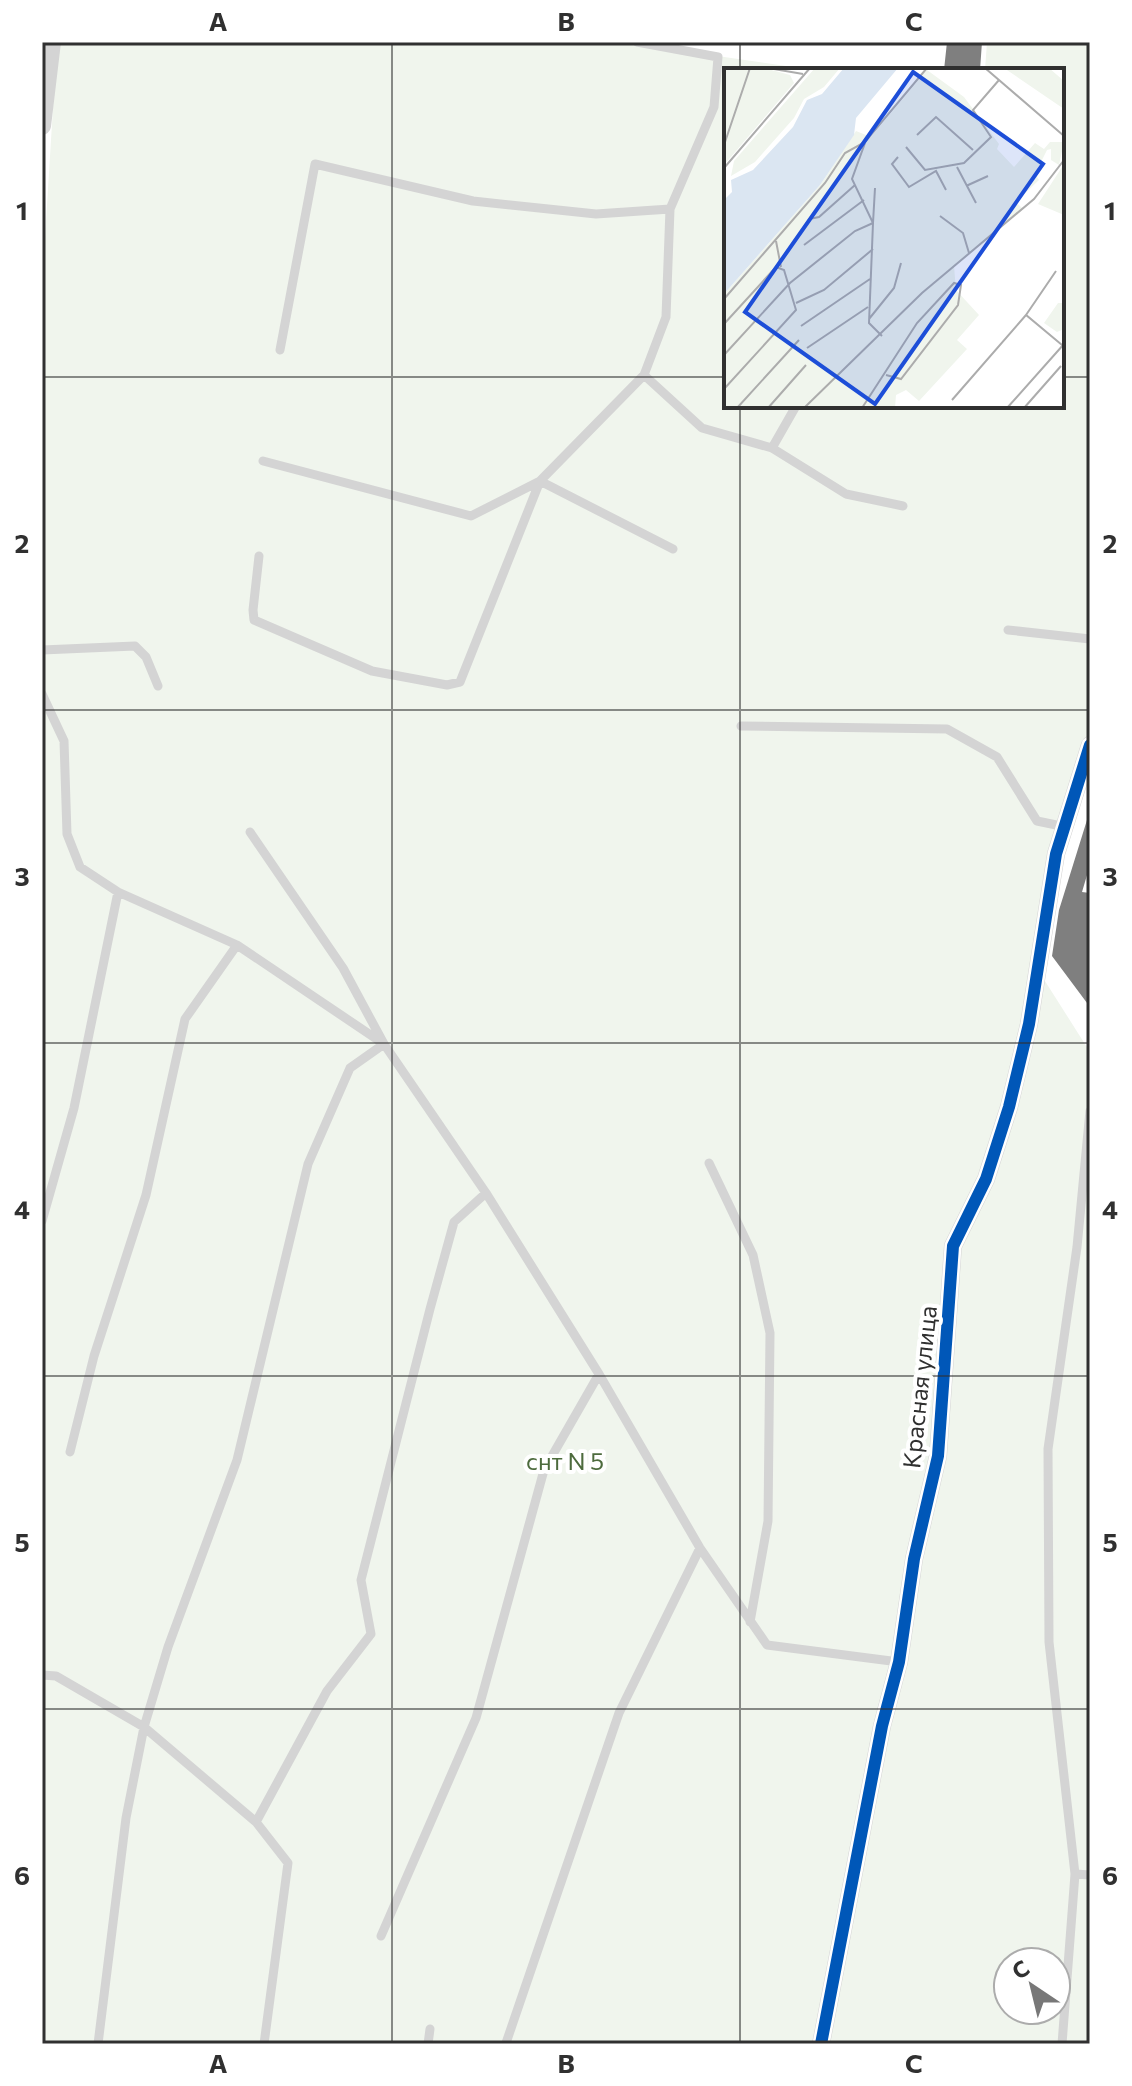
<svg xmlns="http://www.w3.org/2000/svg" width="1132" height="2086" viewBox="0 0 1132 2086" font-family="Commissioner,sans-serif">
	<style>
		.green { fill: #f0f5ed; fill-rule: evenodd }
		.building { fill: #7f7f7f }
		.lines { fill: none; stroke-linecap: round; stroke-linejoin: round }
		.service { stroke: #d4d4d4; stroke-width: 9 }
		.minor { stroke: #d4d4d4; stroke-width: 18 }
		.cycleway-casing { stroke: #fff; stroke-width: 17 }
		.cycleway { stroke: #0057b8; stroke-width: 12 }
		.grid { fill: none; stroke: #303030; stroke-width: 2; stroke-opacity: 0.55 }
		.labels { text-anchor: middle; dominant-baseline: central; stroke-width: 8; stroke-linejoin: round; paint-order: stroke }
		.street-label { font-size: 24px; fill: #303030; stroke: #fff }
		.park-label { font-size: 24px; fill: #4d6b3d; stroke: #fff }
		.inset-road { fill: none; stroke: #acacac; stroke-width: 2 }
		.view { fill: #1d4ed8; fill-opacity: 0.15; stroke: #1d4ed8; stroke-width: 4 }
		.inset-edge { fill: none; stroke: #303030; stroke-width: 4 }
		.neatline { fill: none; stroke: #303030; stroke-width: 3 }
		.grid-label { font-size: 26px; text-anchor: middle; font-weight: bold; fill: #303030 }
	</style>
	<rect width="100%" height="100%" fill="#fff"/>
	<path class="green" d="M57 42H651L669 49 793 67V70H726V406H1062V70H985L987 42H1090V738L1031 959 1090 1052V2044H42V287ZM1008 1962H1056V2010H1008Z"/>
	<path class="building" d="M947 42H982L980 70H944Z
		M1087 820H1090V865L1082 892 1090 893V1007L1052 956 1059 910Z"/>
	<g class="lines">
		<path class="service" d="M280 350 315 164 473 201 596 214 670 209
			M644 375 702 428 772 448 846 494 903 506
			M772 448 796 406
			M263 461 471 516 540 481 644 375 666 317 670 209 714 107 718 57 637 42
			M259 556 253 610 254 620 372 671 447 685 460 682 540 481 673 549
			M1008 630 1090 639
			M42 650 135 646 146 657 158 686
			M42 694 64 741 67 834 80 867 118 892 237 945 384 1044 486 1193 599 1374 700 1548 767 1645 899 1662
			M741 726 947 729 997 757 1037 821 1066 827
			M709 1163 753 1255 770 1333 768 1521 750 1622
			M42 1221 74 1108 118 892
			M70 1452 94 1356 146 1195 185 1019 237 945
			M42 1675 56 1676 144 1727 256 1822 288 1863 264 2044
			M256 1822 327 1691 371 1634 361 1580 430 1309 454 1222 486 1193
			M1075 1874 1090 1875
			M381 1936 476 1718 544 1470 599 1374
			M506 2043 619 1713 700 1548
			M98 2044 126 1818 144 1727 168 1647 237 1460 308 1164 350 1068 384 1044 343 968 250 832
			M428 2044 430 2029
			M1062 2044 1075 1874 1049 1642 1048 1449 1077 1247 1090 1111"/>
		<path class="minor" d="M42 126 52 42
			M821 2044 882 1726 899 1662 914 1559 938 1456 953 1246 986 1179 1009 1107 1029 1024 1056 854 1090 745"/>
		<defs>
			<path id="cycleway" d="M821 2044 882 1726 899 1662 914 1559 938 1456 953 1246 986 1179 1009 1107 1029 1024 1056 854 1090 745"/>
		</defs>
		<use href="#cycleway" class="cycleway-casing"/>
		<use href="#cycleway" class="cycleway"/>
	</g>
	<path class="grid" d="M392 42V2044M740 42V70M42 377H726M1062 377H1090M740 406V2044M42 710H1090M42 1043H1090M42 1376H1090M42 1709H1090"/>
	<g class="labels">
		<g class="street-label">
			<text transform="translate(919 1387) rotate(-84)">Красная улица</text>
		</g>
		<g class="park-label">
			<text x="565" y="1460">снт N 5</text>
		</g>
	</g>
	<g transform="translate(724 68)">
		<rect width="340" height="340" fill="#fff"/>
		<path d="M0 0H40L66 7 70 15 0 97ZM91 0H116L100 19 80 31 70 50 31 94 7 108 10 93ZM280 0H325L340 13V41ZM203 2 240 29 275 76 273 81 290 99 311 75 320 81 326 74H340L335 97 327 92V81L323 82 311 106 315 112 292 134 298 140 230 198 232 222 255 247 233 272 243 281 195 333 182 322 172 327 171 340H0V226L96 117 132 63 147 69ZM340 96V147L314 136ZM334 235H340V261L333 264 320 255Z" fill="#f0f5ed"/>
		<path d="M120 0H174L132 50 130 67 96 117 0 226V132L8 124 7 112 29 102 69 59 83 32 98 26Z" fill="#dbe6f2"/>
		<path class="inset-road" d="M44 0 79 6M261 0 340 68M193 67 212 49 249 82M141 75 128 111 149 155 145 255 158 268M0 77 26 0M182 79 201 102 240 95 267 69 249 42 275 12M174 89 168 96 185 119 212 103 222 122M233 99 252 135M0 100 86 0M242 118 264 108M216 148 239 165 245 185M85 151 95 149 131 117M52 173 57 199M80 177 140 132M0 231 101 115 121 85 141 74 203 0M72 235 100 222 149 181M302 247 332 203M145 251 170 220 177 195M0 256 52 199 60 202 72 242 0 321M77 258 146 211M83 280 144 239M0 287 66 215 131 163 149 155 151 120M228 332 302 247 338 277M13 340 75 272M44 340 82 297M80 340 198 225 310 131 340 92M138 340 193 255 230 215 237 217 234 237 177 311 162 307M283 340 340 276M300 340 337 298"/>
		<path class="view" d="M189 4 319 96 151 336 21 244Z"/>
		<rect width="340" height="340" class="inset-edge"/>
	</g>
	<rect width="1132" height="2086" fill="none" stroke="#ffffff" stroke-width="88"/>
	<g transform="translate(1032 1986) rotate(325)"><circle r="38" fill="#ffffff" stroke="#acacac" stroke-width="2"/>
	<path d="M0-6L14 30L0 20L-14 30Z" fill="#787878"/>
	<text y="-12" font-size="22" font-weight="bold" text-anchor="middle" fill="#303030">С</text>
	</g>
	<rect x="44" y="44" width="1044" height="1998" class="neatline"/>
	<g class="grid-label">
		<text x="218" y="31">A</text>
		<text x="566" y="31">B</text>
		<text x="914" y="31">C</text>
		<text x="22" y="220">1</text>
		<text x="1110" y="220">1</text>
		<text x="22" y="553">2</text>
		<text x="1110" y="553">2</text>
		<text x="22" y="886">3</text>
		<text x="1110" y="886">3</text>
		<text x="22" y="1219">4</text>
		<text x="1110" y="1219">4</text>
		<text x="22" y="1552">5</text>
		<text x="1110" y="1552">5</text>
		<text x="22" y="1885">6</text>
		<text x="1110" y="1885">6</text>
		<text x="218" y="2073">A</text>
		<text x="566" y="2073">B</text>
		<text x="914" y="2073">C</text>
	</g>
</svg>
